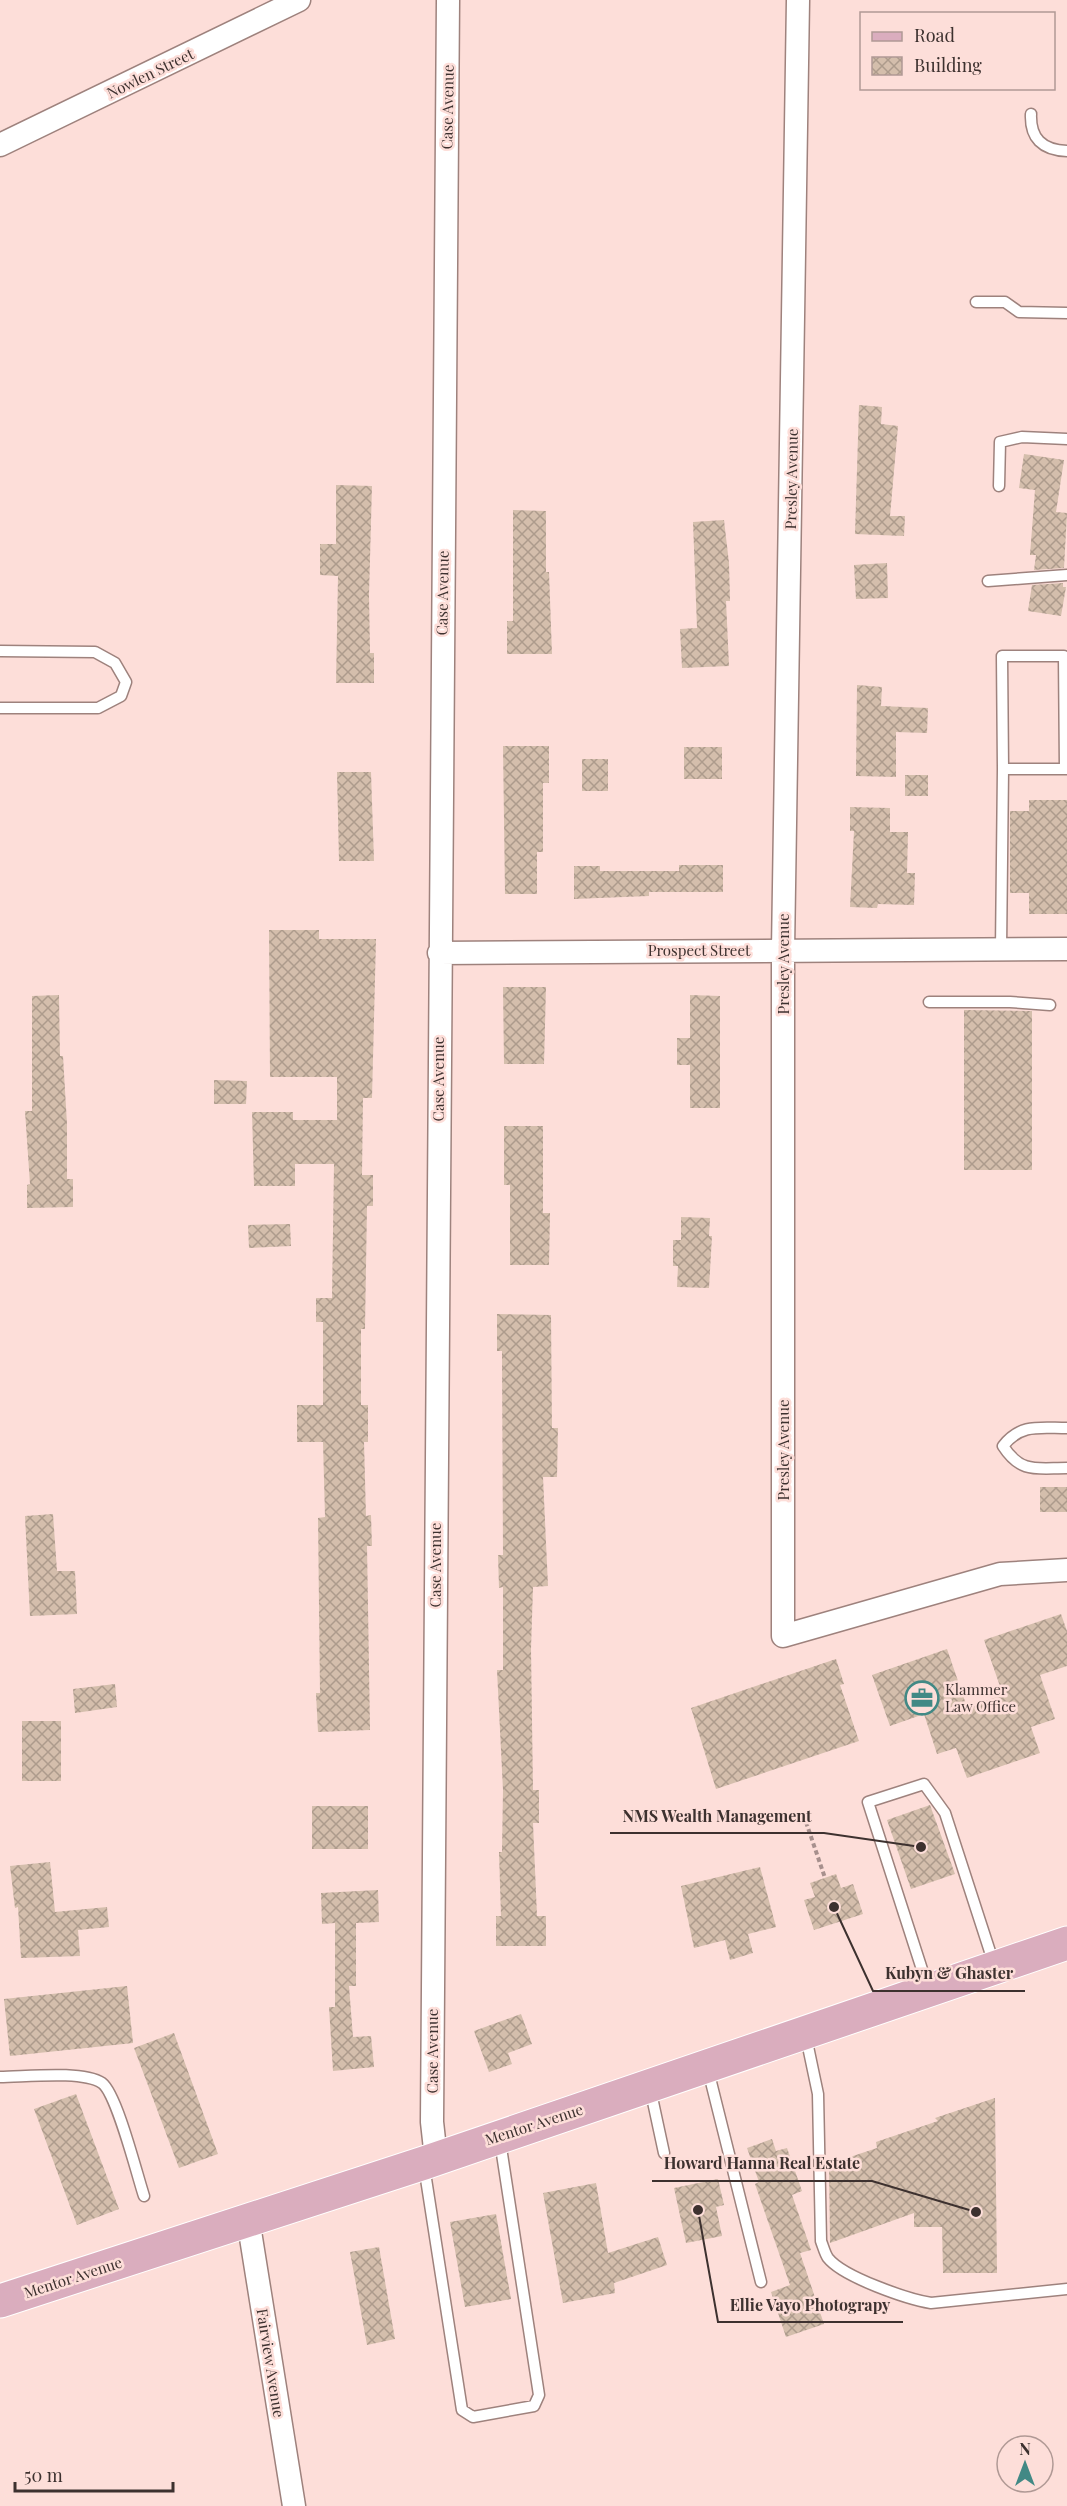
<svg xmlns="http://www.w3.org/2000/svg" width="1067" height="2506" viewBox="0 0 1067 2506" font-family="'Playfair Display',serif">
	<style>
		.building { fill: url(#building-cross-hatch) }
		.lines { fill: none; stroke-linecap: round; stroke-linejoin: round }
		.lane-casing { stroke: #9e827d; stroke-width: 13 }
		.street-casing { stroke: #9e827d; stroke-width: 25 }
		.primary-casing { stroke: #fff; stroke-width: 35 }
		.path { stroke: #a7908d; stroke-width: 4; stroke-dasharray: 4.5 3; stroke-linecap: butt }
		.lane { stroke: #fff; stroke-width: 10 }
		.street { stroke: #fff; stroke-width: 22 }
		.primary { stroke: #daadbe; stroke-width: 33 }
		.labels { text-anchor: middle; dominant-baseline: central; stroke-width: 5; stroke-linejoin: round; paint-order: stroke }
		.street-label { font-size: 15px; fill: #3d312f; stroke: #fdded9 }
		.poi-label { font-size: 15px; fill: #3d312f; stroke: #fdded9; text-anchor: start }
		.leader { fill: none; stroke: #3d312f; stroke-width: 2 }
		.callout-dot { fill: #3d312f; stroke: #fdded9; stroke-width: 2 }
		.callout-label { font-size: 16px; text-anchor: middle; font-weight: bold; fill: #3d312f; stroke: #fdded9; stroke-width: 5; stroke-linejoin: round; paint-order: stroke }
	</style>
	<defs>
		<pattern id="building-cross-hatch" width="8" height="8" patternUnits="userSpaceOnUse" patternTransform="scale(1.5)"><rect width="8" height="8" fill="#d4beac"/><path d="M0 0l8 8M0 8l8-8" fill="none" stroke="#ad9b8c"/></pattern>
	</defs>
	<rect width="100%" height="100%" fill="#fdded9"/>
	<path class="building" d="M859 405 882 407 881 424 898 426 890 516H905L904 536 855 534Z
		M1024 454 1064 460 1056 512 1067 513 1064 568 1034 570 1036 555H1030L1035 490 1019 488Z
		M336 485 372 486 369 595 370 653H374V683H336L338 576 320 575V544H336Z
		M513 510 546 511V572H549L552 654H507V621H513Z
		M724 520 729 563 730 601H726L729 666 682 668 680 629 697 628 693 522Z
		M887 563 888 598 856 599 854 565Z
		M1063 583V587H1066L1061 616 1028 611 1032 585Z
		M857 685 882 687 881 706 928 708 927 733 896 732V777L856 776Z
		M503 746H549V783H543V852H537V894H505Z
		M684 747H722V779H684Z
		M582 759H608V791H582Z
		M337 772H371L374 861H339Z
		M905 775H928V796H905Z
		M1029 800H1067V914H1029V893H1010V811H1029Z
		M850 807 890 808V832H908L907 873H915L914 905 878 904 877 908 850 907 854 831H850Z
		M679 865H723V892H649V896L574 899V866H600V871H679Z
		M269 930H319V939H376L372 1098H363L362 1175H373V1206H367L365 1329H361V1405H368V1442H364L366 1516 371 1515 372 1546H367L370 1730 318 1732 316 1693H320L318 1518 325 1517 323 1442H297V1405H323V1322H316V1298H332L334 1164H295V1186H254L252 1112H293V1120H337V1077H270Z
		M503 987H546L544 1064H504Z
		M59 995 60 1056H63L67 1124V1179H73V1207L27 1208V1185L30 1184 25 1111H32V996Z
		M690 995 720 996V1108H690V1065H677V1038H690Z
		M964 1010 1032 1011V1170H964Z
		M214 1080 247 1081 246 1104H214Z
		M504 1126H543V1213H550L549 1265H510V1185H504Z
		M681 1217 710 1218 709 1236H712L709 1288 677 1287 678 1266H673V1240H681Z
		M290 1224 291 1246 249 1248 248 1225Z
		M497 1314 551 1315 552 1428H558L557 1477H543L548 1586 533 1587 531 1649 533 1790H539V1823H533L537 1916H546V1946H496V1916H501L499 1852H502L503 1790 497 1670H503V1587L499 1588 498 1555H503L502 1351H497Z
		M1040 1487H1067V1512H1040Z
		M53 1514 57 1571H75L77 1614 30 1616 25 1516Z
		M1061 1614 1067 1631V1666L1040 1675 1055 1719 1031 1727 1040 1753 967 1778 956 1748 937 1754 924 1714 890 1726 872 1675 947 1649 967 1707 1003 1695 984 1640Z
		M836 1659 844 1684 840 1685 859 1741 716 1789 691 1708Z
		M115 1684 117 1707 75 1713 73 1689Z
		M22 1721H61V1781H22Z
		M930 1805 955 1874 911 1889 887 1820Z
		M312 1806H368V1849H312Z
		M50 1862 55 1912 107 1907 109 1927 78 1930 80 1956 21 1958 18 1907 15 1908 10 1866Z
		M760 1867 776 1927 748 1934 753 1953 730 1960 725 1940 694 1948 681 1886Z
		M836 1874 841 1888 853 1884 863 1914 814 1930 804 1900 815 1897 810 1883Z
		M378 1890 379 1922 356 1923V1986H349L353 2037 371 2036 374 2067 333 2071 329 2007H335V1923L322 1924 321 1893Z
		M127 1986 133 2043 10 2056 4 1999Z
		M521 2014 532 2044 508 2053 512 2064 489 2072 474 2031Z
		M174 2033 218 2154 179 2168 134 2048Z
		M76 2094 119 2209 77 2225 34 2109Z
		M995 2098 997 2273H943L942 2227H914V2213L830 2243 829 2164 877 2148 876 2142 938 2121 935 2118Z
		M772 2139 776 2151 787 2148 802 2191 792 2195 811 2250 800 2253 824 2324 786 2337 771 2292 790 2285 755 2184 759 2182 747 2148Z
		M718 2179 724 2205 716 2207 722 2236 686 2243 674 2188Z
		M596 2183 608 2253 658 2237 667 2265 614 2283 615 2293 563 2303 543 2193Z
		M496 2214 511 2299 465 2307 450 2222Z
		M379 2247 395 2339 367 2345 350 2252Z"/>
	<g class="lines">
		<defs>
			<path id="lane" d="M1031 114C1030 138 1042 150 1067 151
				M976 302H1005L1019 312 1067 313
				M999 486 1000 442 1022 437 1067 439
				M988 581 1067 575
				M0 651 95 652 115 663 126 682 121 696 98 708H0
				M1003 769 1002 656H1064L1065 769
				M1001 949 1003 769H1067
				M929 1002H1010L1050 1005
				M1067 1428C1040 1428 1021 1423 1003 1446 1021 1474 1037 1468 1067 1468
				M928 1988 868 1802 924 1784 945 1813 994 1964
				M806 2037 818 2094 821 2241C823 2246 825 2254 828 2258 843 2277 907 2299 931 2303L1067 2289
				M708 2070 761 2282
				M0 2077C24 2077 82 2070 102 2083 117 2094 137 2175 144 2196
				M650 2088 664 2153
				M424 2166 462 2410 473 2417 534 2406 539 2395 500 2141"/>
			<path id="street" d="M798 0 783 950V1636L1000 1574 1067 1570
				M0 145 299 0
				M439 953 1067 949
				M436 2158 432 2122 448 0
				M248 2219 294 2506"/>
			<path id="primary" d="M0 2301 424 2163 1067 1943"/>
		</defs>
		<use href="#lane" class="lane-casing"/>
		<use href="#street" class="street-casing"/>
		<use href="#primary" class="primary-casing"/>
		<path class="path" d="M806 1822 825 1878"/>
		<use href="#lane" class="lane"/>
		<use href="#street" class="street"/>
		<use href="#primary" class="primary"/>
	</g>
	<defs>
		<symbol id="office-ring" viewBox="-11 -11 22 22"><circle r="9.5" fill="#fdded9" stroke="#428985" stroke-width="1.5"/><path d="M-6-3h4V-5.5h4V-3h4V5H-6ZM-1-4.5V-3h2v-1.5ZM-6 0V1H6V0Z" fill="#428985"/></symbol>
	</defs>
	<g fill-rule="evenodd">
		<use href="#office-ring" x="903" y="1679" width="38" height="38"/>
	</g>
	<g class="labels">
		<g class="street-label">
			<text transform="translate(150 73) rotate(-26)">Nowlen Street</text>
			<text transform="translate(447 107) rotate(-89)">Case Avenue</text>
			<text transform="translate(791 479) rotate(-89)">Presley Avenue</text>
			<text transform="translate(442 593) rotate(-89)">Case Avenue</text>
			<text x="699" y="950">Prospect Street</text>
			<text transform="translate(783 964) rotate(-90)">Presley Avenue</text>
			<text transform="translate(438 1079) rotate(-90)">Case Avenue</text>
			<text transform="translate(783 1450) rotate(-90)">Presley Avenue</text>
			<text transform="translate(435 1565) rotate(-90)">Case Avenue</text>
			<text transform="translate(432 2051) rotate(-90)">Case Avenue</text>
			<text transform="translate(534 2124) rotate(-18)">Mentor Avenue</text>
			<text transform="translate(73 2277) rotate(-18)">Mentor Avenue</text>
			<text transform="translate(271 2363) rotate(81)">Fairview Avenue</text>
		</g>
		<g class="poi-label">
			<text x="945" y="1689">Klammer<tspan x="945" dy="17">Law Office</tspan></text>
		</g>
	</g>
	<path class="leader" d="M921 1847L824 1833H610M834 1907L873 1991H1025M976 2212L872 2181H652M698 2210L718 2322H903"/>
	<g class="callout-dot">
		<circle cx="921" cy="1847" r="6"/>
		<circle cx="834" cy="1907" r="6"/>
		<circle cx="976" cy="2212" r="6"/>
		<circle cx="698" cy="2210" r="6"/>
	</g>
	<g class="callout-label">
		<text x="717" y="1822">NMS Wealth Management</text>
		<text x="949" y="1979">Kubyn &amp; Ghaster</text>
		<text x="762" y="2169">Howard Hanna Real Estate</text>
		<text x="810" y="2311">Ellie Vayo Photograpy</text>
	</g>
	<rect x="860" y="12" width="195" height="78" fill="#fdded9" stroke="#b09995" stroke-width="1.5"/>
	<rect x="872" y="32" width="30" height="9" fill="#daadbe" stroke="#b09995" stroke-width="1.5"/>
	<text x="914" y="42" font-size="18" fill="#3d312f">Road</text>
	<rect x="872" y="57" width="30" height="18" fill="url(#building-cross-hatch)" stroke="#b09995" stroke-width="1.5"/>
	<text x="914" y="72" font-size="18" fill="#3d312f">Building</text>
	<g transform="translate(1025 2464)"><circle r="28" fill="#fdded9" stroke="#b09995" stroke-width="1.5"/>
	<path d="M0-4.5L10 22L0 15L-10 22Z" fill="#428985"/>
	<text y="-9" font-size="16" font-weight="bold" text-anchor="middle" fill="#3d312f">N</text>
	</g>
	<path d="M15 2482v9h158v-9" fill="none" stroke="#3d312f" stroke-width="3"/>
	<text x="24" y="2482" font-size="18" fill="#3d312f" stroke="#fdded9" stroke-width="4.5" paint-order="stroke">50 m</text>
</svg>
